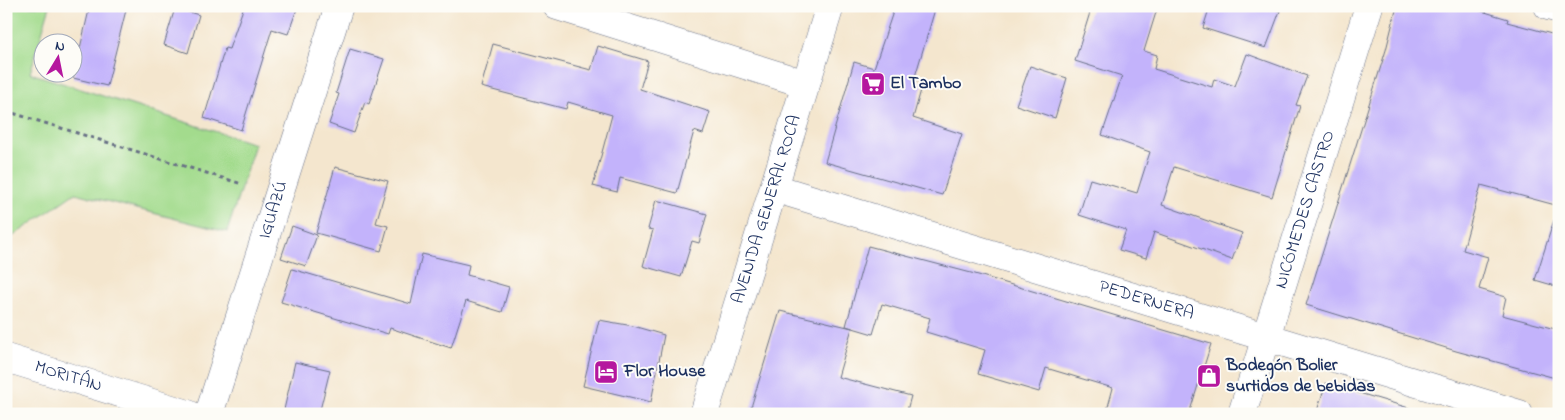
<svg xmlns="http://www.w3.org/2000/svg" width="1565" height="420" viewBox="0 0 1565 420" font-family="'Indie Flower',sans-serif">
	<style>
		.green { fill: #a3db8d; stroke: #5f8576 }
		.building { fill: #c3b3fb }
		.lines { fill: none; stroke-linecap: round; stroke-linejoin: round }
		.minor-casing { stroke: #676f85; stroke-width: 29 }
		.secondary-casing { stroke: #676f85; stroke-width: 29 }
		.path { stroke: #676f85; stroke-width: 3; stroke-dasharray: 4 4; stroke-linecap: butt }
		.minor { stroke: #fff; stroke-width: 28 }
		.secondary { stroke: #fff; stroke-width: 28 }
		.labels { text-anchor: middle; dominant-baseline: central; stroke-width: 4; stroke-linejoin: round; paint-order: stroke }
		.poi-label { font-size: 18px; font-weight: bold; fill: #1b2f5e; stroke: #fdfcf7; text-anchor: start }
		.street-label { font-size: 18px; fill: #1b2f5e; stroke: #fdfcf7 }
	</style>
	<rect width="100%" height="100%" fill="#fdfcf7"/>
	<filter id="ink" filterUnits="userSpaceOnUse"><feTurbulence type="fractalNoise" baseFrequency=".02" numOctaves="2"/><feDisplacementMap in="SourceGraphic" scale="10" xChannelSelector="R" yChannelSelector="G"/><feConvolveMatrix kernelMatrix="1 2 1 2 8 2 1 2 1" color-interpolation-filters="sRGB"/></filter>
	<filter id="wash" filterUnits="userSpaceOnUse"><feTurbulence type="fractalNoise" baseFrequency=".0096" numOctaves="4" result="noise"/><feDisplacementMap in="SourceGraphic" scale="20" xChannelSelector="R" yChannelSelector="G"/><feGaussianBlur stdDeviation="1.12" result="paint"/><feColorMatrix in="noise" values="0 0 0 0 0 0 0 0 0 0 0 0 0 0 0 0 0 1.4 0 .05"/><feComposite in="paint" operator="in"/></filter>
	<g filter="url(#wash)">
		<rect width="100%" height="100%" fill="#f4e6ce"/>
		<path class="green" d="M6 6H50L30 73 255 144 227 232 75 193 6 241Z"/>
		<g id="blocks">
			<path class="building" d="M90 6H127L107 86 73 78Z
				M244 6H298L288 34 272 29 241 130 204 118 225 48 229 49Z
				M895 6H936L914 80 923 83 913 118 962 134 942 195 825 162 854 62 874 68Z
				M1092 6H1158L1144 51 1157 55 1154 69 1212 87 1214 79 1235 86 1247 54 1307 76 1296 105 1300 106 1272 197 1174 167 1162 205 1242 233 1232 260 1154 232 1146 258 1119 250 1126 230 1079 215 1090 179 1137 193 1150 152 1102 135 1122 76 1075 61Z
				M1210 6H1266L1280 11 1266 48 1203 28Z
				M1397 6H1465L1508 19 1507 22 1559 36V206L1481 185 1463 250 1488 257 1479 289 1506 297 1502 315 1559 330V379L1456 351 1306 305 1386 50Z
				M175 8 199 15 188 53 164 45Z
				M493 44 591 70 598 46 648 61 640 89 710 112 703 134 694 131 677 193 620 178 617 192 593 186 612 115 568 102 566 109 481 87Z
				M350 49 384 59 369 104 365 102 354 133 329 124 339 94 336 93Z
				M1030 66 1067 78 1055 118 1016 105Z
				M335 167 388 181 376 223 388 226 381 251 316 233Z
				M656 200 707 214 699 243 692 241 681 277 643 266 653 230 648 229Z
				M1554 220H1559V287L1535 280Z
				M292 226 317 235 306 266 281 258Z
				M868 246 975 274 1211 344 1189 414H1106L1113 388 1046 368 1039 392 978 374 985 350 926 332 930 318 882 304 873 334 846 326Z
				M422 254 469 265 467 275 509 287 502 312 466 301 451 348 390 328 388 334 281 302 292 269 411 304Z
				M780 311 852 328 838 377 911 396 906 414H749Z
				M599 320 633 326 664 335 651 402 583 386Z
				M295 362 330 370 319 414H283Z
				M1326 383 1409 408V414H1316Z"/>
		</g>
	</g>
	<g filter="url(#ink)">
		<use href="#blocks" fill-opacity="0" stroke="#676f85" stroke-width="1"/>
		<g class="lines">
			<defs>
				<g id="minor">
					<path d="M1548 6 1559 9"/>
					<path id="s1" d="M774 188 1519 414"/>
					<path id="s2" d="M6 358 188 414"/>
					<path id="s3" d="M209 414 339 6"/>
					<path id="s4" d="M1242 414 1369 6"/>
				</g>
				<g id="secondary">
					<path d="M557 6 806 84"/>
					<path id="s5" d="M704 414 830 6"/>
				</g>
			</defs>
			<use href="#minor" class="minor-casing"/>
			<use href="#secondary" class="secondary-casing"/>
			<path class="path" d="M6 111 242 184"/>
			<use href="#minor" class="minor"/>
			<use href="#secondary" class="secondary"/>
		</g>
	</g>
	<defs>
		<symbol id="supermarket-square" viewBox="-11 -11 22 22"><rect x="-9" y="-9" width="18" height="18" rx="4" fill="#b5179e" stroke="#fdfcf7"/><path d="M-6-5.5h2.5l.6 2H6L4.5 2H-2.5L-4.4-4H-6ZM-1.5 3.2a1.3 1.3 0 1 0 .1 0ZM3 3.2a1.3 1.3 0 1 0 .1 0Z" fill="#fff"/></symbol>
		<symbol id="hotel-square" viewBox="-11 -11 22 22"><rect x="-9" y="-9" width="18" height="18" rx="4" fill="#b5179e" stroke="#fdfcf7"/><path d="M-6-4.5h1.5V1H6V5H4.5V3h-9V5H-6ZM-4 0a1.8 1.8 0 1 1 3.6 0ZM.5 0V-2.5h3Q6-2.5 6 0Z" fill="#fff"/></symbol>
		<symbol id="shop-square" viewBox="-11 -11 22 22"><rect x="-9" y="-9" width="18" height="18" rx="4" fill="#b5179e" stroke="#fdfcf7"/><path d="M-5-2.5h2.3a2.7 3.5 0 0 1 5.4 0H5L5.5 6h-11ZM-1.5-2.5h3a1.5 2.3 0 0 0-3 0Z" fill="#fff"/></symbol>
	</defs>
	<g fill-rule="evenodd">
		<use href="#supermarket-square" x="859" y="70" width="28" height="28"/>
		<use href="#hotel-square" x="592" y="358" width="28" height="28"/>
		<use href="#shop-square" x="1195" y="362" width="28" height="28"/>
	</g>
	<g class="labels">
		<g class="poi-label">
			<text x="890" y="84">El Tambo</text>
			<text x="1226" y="366">Bodegón Bolier<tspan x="1226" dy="21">surtidos de bebidas</tspan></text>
			<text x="624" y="372">Flor House</text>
		</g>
		<g class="street-label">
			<text stroke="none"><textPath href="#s3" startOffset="214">IGUAZÚ</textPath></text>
			<text stroke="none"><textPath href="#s5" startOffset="214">AVENIDA GENERAL ROCA</textPath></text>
			<text stroke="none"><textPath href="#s4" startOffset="214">NICÓMEDES CASTRO</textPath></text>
			<text stroke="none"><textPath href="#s1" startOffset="389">PEDERNERA</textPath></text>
			<text stroke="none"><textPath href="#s2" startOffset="65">MORITÁN</textPath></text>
		</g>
	</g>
	<rect width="1565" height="420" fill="none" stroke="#fdfcf7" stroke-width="25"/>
	<g transform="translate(58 58) rotate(10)"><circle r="24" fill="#fdfcf7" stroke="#a3aaba"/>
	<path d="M0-4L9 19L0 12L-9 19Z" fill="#b5179e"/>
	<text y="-8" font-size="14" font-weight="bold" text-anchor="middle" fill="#1b2f5e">N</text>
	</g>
</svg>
